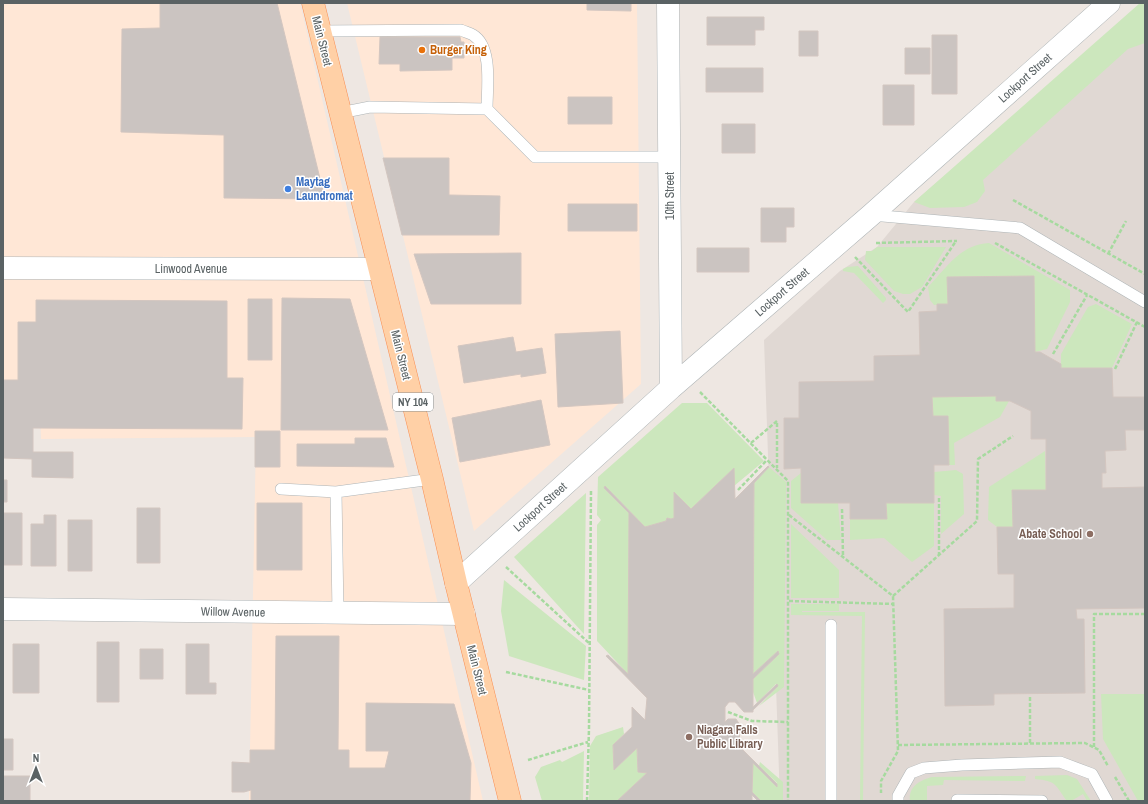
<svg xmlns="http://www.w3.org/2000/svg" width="1148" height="804" viewBox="0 0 1148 804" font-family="'Archivo Narrow',sans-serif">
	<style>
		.commercial { fill: #ffe7d6 }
		.education { fill: #e0d8d3 }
		.green { fill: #cce7bd }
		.building { fill: #cbc4c1; stroke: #d3c6c0 }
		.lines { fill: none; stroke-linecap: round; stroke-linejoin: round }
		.service-casing { stroke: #aeb4b6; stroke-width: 12 }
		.minor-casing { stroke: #aeb4b6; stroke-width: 23 }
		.primary-casing { stroke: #f88c51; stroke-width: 23 }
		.path { stroke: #a6da9f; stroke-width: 2.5; stroke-dasharray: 4 2; stroke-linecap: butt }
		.service { stroke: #fff; stroke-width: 11 }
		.minor { stroke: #fff; stroke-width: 22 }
		.primary { stroke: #ffd0a6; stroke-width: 22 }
		.food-dot { fill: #e8710a; stroke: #fff; stroke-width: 1.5 }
		.shop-dot { fill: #3f7fe0; stroke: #fff; stroke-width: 1.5 }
		.education-dot { fill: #8d6e63; stroke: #fff; stroke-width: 1.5 }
		.labels { text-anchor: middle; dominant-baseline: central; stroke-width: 3; stroke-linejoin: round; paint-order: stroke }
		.shield { fill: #fff; stroke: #8c9192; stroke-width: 1 }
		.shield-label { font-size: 11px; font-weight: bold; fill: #5a6264 }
		.street-label { font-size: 12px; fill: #5a6264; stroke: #fff }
		.food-label { font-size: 12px; font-weight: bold; fill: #c56008; stroke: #fff; text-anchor: start }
		.shop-label { font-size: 12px; font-weight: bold; fill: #366cbe; stroke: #fff; text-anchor: start }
		.education-label { font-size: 12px; font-weight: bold; fill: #785e54; stroke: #fff; text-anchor: end }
	</style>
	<rect width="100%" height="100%" fill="#eee7e2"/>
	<path class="commercial" d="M3 3H300L483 801H249L256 437 41 439 40 410H3Z
		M347 3H637L641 384 474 531Z"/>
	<path class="education" d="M1145 3V801H780L764 340 840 271 877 247 914 202Z"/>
	<path class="green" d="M1140 3H1145V43L1128 49 983 180 985 191 977 202 964 207 930 208 914 202Z
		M989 243 1070 290V302L1047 349 1035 352 1034 276 948 277V304L934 305 930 300 928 287C946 268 961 244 989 243Z
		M877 247H946L922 287 910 294H903L894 291 865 260 866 251H872Z
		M858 266 886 298V300L883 303 854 273 843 271V269L847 267Z
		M1096 304 1132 324 1112 368H1061V354L1088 307Z
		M996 396 1009 401 1000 417 954 443 955 465H949L948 417 933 416 932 397Z
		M682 403H707L764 461 734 486V468L691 509 675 493 674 518 671 519 667 518 666 521 645 527 606 487 604 488 629 513 628 674 597 641V525L601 520 597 515 598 477Z
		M1045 451 1046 490 1013 491V527H997L988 520 989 487Z
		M769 467 786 482 784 687 759 706 778 686 776 684 757 703 753 692V679L779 654 778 651 753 674 754 483Z
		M956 470 963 474 964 514 941 534V496L934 495V472Z
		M801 473V503H838L841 540H827L791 508V481Z
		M586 493 584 634 514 557Z
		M886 503H934V546L912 562 884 538 850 540V519H886Z
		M791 524 839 570V598H791Z
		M504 580 586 646 584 680 509 656 501 611Z
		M791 604H839V611H802V612H865L863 801H860L862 616 791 615Z
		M1101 694H1145V801H1138L1103 739Z
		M623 727 624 734 613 745 614 770 637 748 638 772 647 773 617 801H589L590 746 596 736Z
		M584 751 583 801H542L535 777 541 767 560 760 562 762Z
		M760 762 783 782V801H761L752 792 753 763 777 786V783L759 766Z
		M1067 775 1077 779 1091 801H1087L1083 794 1071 801H1067C1055 785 1057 781 1035 779V776Z
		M1026 776 1025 781 944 780 943 785 927 786V801H910C908 787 920 780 932 777Z"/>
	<path class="building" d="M160 3H277L325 199 224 198V135L121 132 122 29 160 28Z
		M587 3H631V11L587 10Z
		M707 17H764V30H755V45H707Z
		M799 31H818V56H799Z
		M932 35H957V94H932Z
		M380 37H460L461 42H464V58H452V70L400 71V64H379Z
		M905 48H930V74H905Z
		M706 68H763V92H706Z
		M883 85H914V125H883Z
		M568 97H612V124H568Z
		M722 124H755V153H722Z
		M383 158H449V195L500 196 499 235H402Z
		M568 204H637V231H568Z
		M761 208H794V227H786V242H761Z
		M697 248H749V272H697Z
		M521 253V304H431L414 254Z
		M1034 276 1035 352H1040L1061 364V368H1112L1113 397H1144L1145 430H1125L1126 450 1105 451 1106 473H1102V488L1145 487V608L1076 609 1077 619H1084L1085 693 994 694V705L945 706 944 609 1014 608V574H998L997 527H1013L1012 490H1046V439H1031V411L1010 401H996V396L932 397 933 416H948L949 465H934V503H886L887 519H850V503H801V468L784 469V418H799V382L874 381V356L920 355 919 312 937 311V304H948L947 277Z
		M282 298 350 299 388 430H281Z
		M248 299H272V360H248Z
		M36 300 227 301V378H243L242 429 33 428V452H73V478L32 477V459L3 458V380H18V322H36Z
		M620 331 623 403 558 407 555 334Z
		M513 337 516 352 542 348 546 373 521 377V374L464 383 458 346Z
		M541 400 550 445 460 462 452 418Z
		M255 431H280V467H255Z
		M355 438H386L394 467 297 466V444H355Z
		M768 466 769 467 754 483 753 674 778 651 779 654 753 679V707L777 684 778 686 753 710V712H744L735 702H729L725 707V722L728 719H736L740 725 739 746 777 784V787L753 763 752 792 761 801H758L752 795V801H617L647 773 638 772 637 748 614 770 613 745 632 727V707L645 720 647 698 606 656 608 655 628 674 629 513 604 488 605 486 645 527 666 521 667 518 671 519 674 518V492L691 509 734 468 735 499Z
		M3 480H7V502H3Z
		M257 503H302V570H257Z
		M137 508H160V563H137Z
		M3 513H22V565H3Z
		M44 515H56V566H31V524H44Z
		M68 520H92V571H68Z
		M276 636H339L338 750H349V768H385L389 751H366V703L454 704 471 763 470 801H251V790L244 792H232V762L250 763V750H275Z
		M97 642H119V702H97Z
		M13 644H39V693H13Z
		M186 644H209V683H216V694H186Z
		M140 649H163V679H140Z
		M3 739H13V770H3Z
		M3 776H30V801H3Z"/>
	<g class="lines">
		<defs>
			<path id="service" d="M320 31 461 30C465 32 470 33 473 35 493 47 487 88 487 109
				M340 113 370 107 487 109 535 157H669
				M871 215 1020 228 1145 302
				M281 489 336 492 432 479
				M336 492 338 613
				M831 801V625
				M898 801V796L911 773 924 768 962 765 1060 762 1092 774 1107 801
				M957 801V800L1042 801"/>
			<path id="minor" d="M668 3 671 388
				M3 268 379 269
				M456 583 671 388 871 215 1109 3
				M3 609 464 614"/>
			<path id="primary" d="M313 3 432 479 456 583 510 801"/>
		</defs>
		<use href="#service" class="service-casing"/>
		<use href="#minor" class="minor-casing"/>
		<use href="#primary" class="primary-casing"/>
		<path class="path" d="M1013 200 1145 274
			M876 243 957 241
			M995 243 1145 327
			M1108 254 1126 221
			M855 257 908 312 956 241
			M1053 354 1087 295
			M1115 369 1137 322
			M700 392 788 481V801
			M751 443 777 421V468
			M738 490 767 460
			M939 498V555
			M842 509 843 556
			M789 515 893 596 898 751 881 781V793
			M506 567 590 644
			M893 596 977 521 978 459 1013 436
			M789 601 894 604
			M506 672 589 690
			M1030 697V744
			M728 712 752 721 788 722
			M898 745 1085 743 1099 750 1108 766
			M1094 747V614H1145
			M528 760 588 742
			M1115 777 1129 801
			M587 801 589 728 591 490"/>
		<use href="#service" class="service"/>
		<use href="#minor" class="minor"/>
		<use href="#primary" class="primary"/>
	</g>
	<circle class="food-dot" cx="422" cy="50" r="4"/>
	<circle class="shop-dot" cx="288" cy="189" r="4"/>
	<g class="education-dot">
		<circle cx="1090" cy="534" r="4"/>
		<circle cx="689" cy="737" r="4"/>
	</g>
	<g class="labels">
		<rect class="shield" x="393" y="393" width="40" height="18" rx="3"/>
		<g class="shield-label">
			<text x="413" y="402">NY 104</text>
		</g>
		<g class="street-label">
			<text transform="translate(322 41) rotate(76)">Main Street</text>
			<text transform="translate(1025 78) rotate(-42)">Lockport Street</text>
			<text transform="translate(670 196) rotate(-90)">10th Street</text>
			<text x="191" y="269">Linwood Avenue</text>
			<text transform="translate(782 292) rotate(-41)">Lockport Street</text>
			<text transform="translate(401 355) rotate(76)">Main Street</text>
			<text transform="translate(540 507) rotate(-42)">Lockport Street</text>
			<text transform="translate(233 612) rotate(1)">Willow Avenue</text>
			<text transform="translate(477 670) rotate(76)">Main Street</text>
		</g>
		<g class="food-label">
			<text x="430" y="50">Burger King</text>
		</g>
		<g class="shop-label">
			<text x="296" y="182">Maytag<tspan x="296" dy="14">Laundromat</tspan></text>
		</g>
		<g class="education-label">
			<text x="1082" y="534">Abate School</text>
			<text x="697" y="730" text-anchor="start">Niagara Falls<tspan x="697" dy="14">Public Library</tspan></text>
		</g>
	</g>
	<rect width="1148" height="804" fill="none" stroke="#5a6264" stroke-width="8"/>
	<g transform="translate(36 768)" stroke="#ffffff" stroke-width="3" paint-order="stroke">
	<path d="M0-3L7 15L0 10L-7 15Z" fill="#5a6264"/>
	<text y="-6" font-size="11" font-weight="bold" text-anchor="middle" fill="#5a6264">N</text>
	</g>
</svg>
